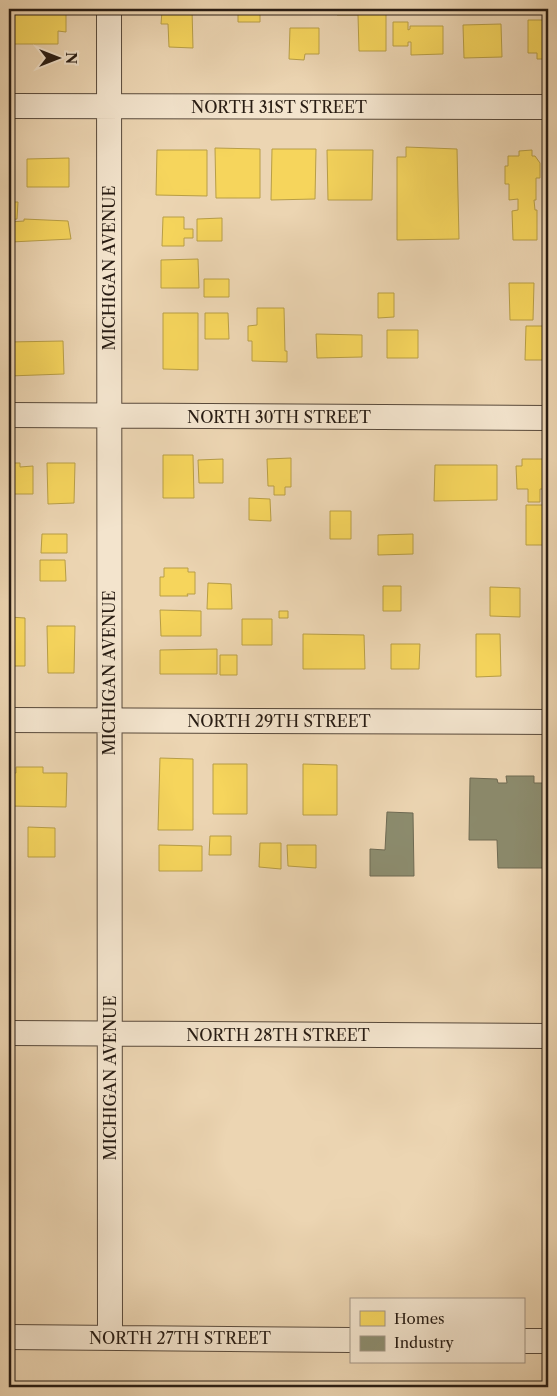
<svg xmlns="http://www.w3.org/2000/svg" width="557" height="1396" viewBox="0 0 557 1396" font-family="'Libre Caslon Text',serif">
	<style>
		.homes { fill: #f6d55c; stroke: #b89e46 }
		.industry { fill: #8c8c6e; stroke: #6e6a53 }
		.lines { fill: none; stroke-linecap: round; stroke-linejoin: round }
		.street-casing { stroke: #594a3b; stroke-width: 26 }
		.street { stroke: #f3e4cd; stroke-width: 24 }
		.labels { text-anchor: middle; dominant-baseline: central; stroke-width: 5; stroke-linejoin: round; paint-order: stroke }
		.street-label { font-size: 16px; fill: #281c13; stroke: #f3e4cd }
	</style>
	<rect width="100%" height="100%" fill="#ecd5b2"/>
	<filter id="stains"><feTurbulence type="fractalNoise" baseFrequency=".004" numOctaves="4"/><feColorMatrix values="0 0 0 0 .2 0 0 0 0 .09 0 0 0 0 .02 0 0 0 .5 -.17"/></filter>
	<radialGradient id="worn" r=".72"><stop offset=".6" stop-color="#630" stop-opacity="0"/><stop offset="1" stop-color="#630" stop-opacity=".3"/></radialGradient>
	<path class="homes" d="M9 9H66V32L58 31V44H9Z
		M168 9H192L193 48 169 47 168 24H161L162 11H168Z
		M230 9H260V22H238V9Z
		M337 9H386V51H359L358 15H337Z
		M452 9H476V13H452Z
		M545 15H548V59H537V53H528V20H545Z
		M393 22H408V30L410 29V26H443V54L411 55V42H408V46H393Z
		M501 24 502 57 464 58 463 25Z
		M290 28H319V54H305L304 60 289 59Z
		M406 147 457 149 459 239 397 240V157H406Z
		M215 148 260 149V198H216Z
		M272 149H316L315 199 271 200Z
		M157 150H207V196L156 195Z
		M327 150H373L372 200H328Z
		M532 150V156H535L540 163V178H536V200H534L535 210H537V240H513L512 211 518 210V199L509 200V184H505V166H508V156H519V151Z
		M69 158V187H27V159Z
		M9 202H18L17 219 9 220Z
		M163 217H184V229H193V238H184V246H162Z
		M222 218V241H197V219Z
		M24 219 68 221 71 239 11 242 10 222 24 221Z
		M198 259 199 288H161V260Z
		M204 279H229V297H204Z
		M509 283H534L533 320H510Z
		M378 293H394V317L378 318Z
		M257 308H284L285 351H287V362L252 361V341H248V326L257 325Z
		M163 313H198V370L163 369Z
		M205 313H228L229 339H205Z
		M526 326H548V360H525Z
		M387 330H418V358H387Z
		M316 334 362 335V357L317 358Z
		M63 341 64 374 9 376V342Z
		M163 455H193L194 498H163Z
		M291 458V487H285V495H274V486H268L267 459Z
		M223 459V483H199L198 460Z
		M522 459H546V489H540V502H528V489H517L516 466H522Z
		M9 463H20V467L33 466V494H9Z
		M47 463H75L74 503 48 504Z
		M435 465H497V500L434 501Z
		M249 498 270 499 271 521 249 520Z
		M526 505H548V545H526Z
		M330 511H351V539H330Z
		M42 534H67V553H41Z
		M413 534V554L378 555V535Z
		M40 560H65L66 581H40Z
		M164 568H188V572H195V594H187L188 596H160V577H164Z
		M208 583 231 584 232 609H207Z
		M383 586H401V611H383Z
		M490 587 520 588V617L490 616Z
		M160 610 201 611V636H161Z
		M279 611H288V618H279Z
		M9 617 25 618V666H9Z
		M242 619H272V645H242Z
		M47 626H75L74 673H48Z
		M303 634 364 635 365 669H303Z
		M476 634H500L501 676 476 677Z
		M391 644H420L419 669H391Z
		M217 649V674H160V650Z
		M220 655H237V675H220Z
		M160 758 193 759V830H158Z
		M213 764H247V814H213Z
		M303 764 337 765V815H303Z
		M16 767H43V773H67L66 807 9 806V773H16Z
		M28 827 55 828V857H28Z
		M210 836H231V855H209Z
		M260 843H281V869L259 867Z
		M159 845 202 846V871H159Z
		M287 845H316V868L288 866Z"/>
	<path class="industry" d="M506 776H534V783H548V868H498L497 840H469L470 778 497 779 498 783H507Z
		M387 812 413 813 414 876H370V849L385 850Z"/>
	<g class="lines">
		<defs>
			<path id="street" d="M109 9 110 1338
				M9 106 548 107
				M9 415 548 418
				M9 720 548 722
				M9 1033 548 1036
				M9 1337 351 1340
				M523 1341H548"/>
		</defs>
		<use href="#street" class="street-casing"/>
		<use href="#street" class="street"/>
	</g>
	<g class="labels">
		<g class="street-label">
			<text x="279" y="107">NORTH 31ST STREET</text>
			<text transform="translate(109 268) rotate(-90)">MICHIGAN AVENUE</text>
			<text x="279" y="417">NORTH 30TH STREET</text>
			<text transform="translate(109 673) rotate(-90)">MICHIGAN AVENUE</text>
			<text x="279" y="721">NORTH 29TH STREET</text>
			<text x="278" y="1035">NORTH 28TH STREET</text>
			<text transform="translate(110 1078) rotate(-90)">MICHIGAN AVENUE</text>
			<text x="180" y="1338">NORTH 27TH STREET</text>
		</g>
	</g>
	<rect width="557" height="1396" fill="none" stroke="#ecd5b2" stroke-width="30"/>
	<rect x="10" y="10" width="537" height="1376" fill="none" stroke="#281c13" stroke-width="2.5"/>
	<rect x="15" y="15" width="527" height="1366" fill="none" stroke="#281c13"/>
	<rect x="350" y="1298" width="175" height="65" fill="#f3e4cd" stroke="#a29483"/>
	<rect x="360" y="1311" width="25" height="15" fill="#f6d55c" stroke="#a29483"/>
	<text x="394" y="1324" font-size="15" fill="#281c13">Homes</text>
	<rect x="360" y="1336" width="25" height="15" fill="#8c8c6e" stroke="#a29483"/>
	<text x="394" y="1348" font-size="15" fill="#281c13">Industry</text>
	<g transform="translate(58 58) rotate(90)" stroke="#f3e4cd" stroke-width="4" paint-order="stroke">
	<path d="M0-4L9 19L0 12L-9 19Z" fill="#281c13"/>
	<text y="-8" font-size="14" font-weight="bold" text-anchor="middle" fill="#281c13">N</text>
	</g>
	<rect width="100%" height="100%" filter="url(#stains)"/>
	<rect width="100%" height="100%" fill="url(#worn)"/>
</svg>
